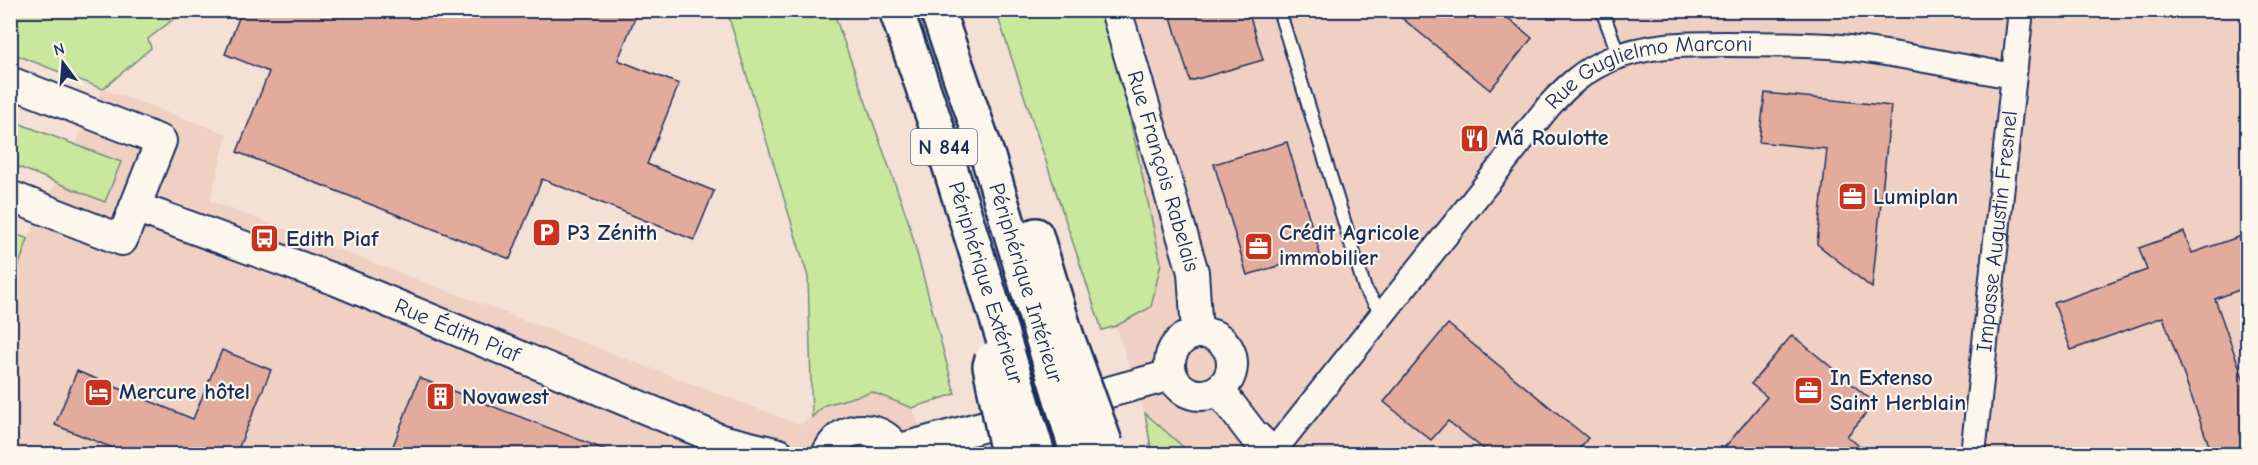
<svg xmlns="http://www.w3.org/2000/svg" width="2258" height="465" viewBox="0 0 2258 465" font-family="'Comic Neue',sans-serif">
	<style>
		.built { fill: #efd0c3 }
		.green { fill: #cae79e; stroke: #728b7e; stroke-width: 1.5 }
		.building { fill: #e3ab9c; stroke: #1b2f5e; stroke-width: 1.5 }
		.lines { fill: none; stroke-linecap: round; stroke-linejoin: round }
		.service-casing { stroke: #1b2f5e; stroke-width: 16 }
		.minor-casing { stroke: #1b2f5e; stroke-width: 28 }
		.tertiary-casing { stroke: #1b2f5e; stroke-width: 34 }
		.trunk-casing { stroke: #1b2f5e; stroke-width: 38 }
		.service { stroke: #fbf7ec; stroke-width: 12 }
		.minor { stroke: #fbf7ec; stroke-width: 24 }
		.tertiary { stroke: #fbf7ec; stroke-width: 30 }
		.trunk { stroke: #fbf7ec; stroke-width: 33 }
		.trunk-bridge-casing { stroke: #1b2f5e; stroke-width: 38; stroke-linecap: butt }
		.trunk-bridge { stroke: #fbf7ec; stroke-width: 33 }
		.labels { text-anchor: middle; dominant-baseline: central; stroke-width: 4.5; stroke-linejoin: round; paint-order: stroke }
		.shield { fill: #fbf7ec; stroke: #5e6b89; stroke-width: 1.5 }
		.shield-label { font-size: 21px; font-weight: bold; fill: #1b2f5e }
		.street-label { font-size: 22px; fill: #1b2f5e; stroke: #fbf7ec }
		.poi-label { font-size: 22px; font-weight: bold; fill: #1b2f5e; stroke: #fbf7ec; text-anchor: start }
	</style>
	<rect width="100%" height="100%" fill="#f4e0d4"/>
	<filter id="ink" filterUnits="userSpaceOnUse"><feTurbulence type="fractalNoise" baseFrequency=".0167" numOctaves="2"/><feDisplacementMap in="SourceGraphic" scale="12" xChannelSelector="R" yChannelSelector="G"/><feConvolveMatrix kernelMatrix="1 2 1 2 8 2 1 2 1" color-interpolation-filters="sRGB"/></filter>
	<g filter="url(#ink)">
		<path class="built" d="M1102 11H2247V454H1191L1145 413 1116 326 1151 307 1161 263 1127 105Z
			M103 89 227 134 210 201 801 425 825 405 872 392 912 408 931 454H11V288L28 239Z"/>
		<path class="green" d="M10 11 11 10 184 11 148 39 151 48 103 89 11 53Z
			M727 11H833L908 220 955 394 912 408 872 392 825 405 812 417 808 277Z
			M996 11H1102L1127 105 1161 263 1151 307 1116 326 1102 330Z
			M10 120 121 162 105 202 11 164Z
			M11 232 28 239 11 288Z
			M1145 413 1191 454H1152Z"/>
		<path class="building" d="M242 10H638L618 60 679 84 647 164 714 191 694 240 542 179 510 259 237 152 269 72 225 54Z
			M1169 10H1248L1263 60 1190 81Z
			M1392 10H1498L1532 38 1490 90Z
			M1765 93 1891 106 1872 288 1817 244 1827 149 1759 142Z
			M1287 142 1320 254 1247 275 1214 164Z
			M2184 232 2192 253 2247 234V287L2215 299 2247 389V445L2222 454H2212L2163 317 2071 350 2054 303 2147 270 2139 248Z
			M1448 324 1588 438 1575 454H1490L1448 421 1431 440 1384 402Z
			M1792 335 1875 403 1847 436 1869 454H1719L1767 397 1751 384Z
			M222 350 271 370 236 454H128L55 425 77 371 193 419Z
			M419 378 614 453V454H390Z"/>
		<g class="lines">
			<defs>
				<path id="service" d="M1279 10 1365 289 1383 315
					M1602 10 1619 56"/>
				<g id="minor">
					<path id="s1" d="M1272 453 1548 107C1566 87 1584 70 1609 60 1646 44 1686 44 1725 44 1760 44 1795 44 1829 46 1891 51 1952 66 2013 76"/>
					<path id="s2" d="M1973 454 2021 10"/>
				</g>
				<g id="tertiary">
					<path id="s3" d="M1116 10 1193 272 1197 333"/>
					<path d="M10 82 161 141 122 240 10 196"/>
					<path id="s4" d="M135 207 336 280 721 440 779 454"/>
					<circle cx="1201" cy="364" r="31"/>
					<path d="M1219 390 1252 433 1274 454"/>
					<path d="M897 450 1171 375"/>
					<path d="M827 454C831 447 835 440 842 436 861 423 891 432 898 454"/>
				</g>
				<path id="trunk" d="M896 10 944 148 1002 335
					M937 10 988 157 1043 340
					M1036 235 1066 334"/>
			</defs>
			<use href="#service" class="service-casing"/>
			<use href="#minor" class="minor-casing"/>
			<use href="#tertiary" class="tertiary-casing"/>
			<use href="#trunk" class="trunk-casing"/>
			<use href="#service" class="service"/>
			<use href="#minor" class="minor"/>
			<use href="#tertiary" class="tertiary"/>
			<use href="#trunk" class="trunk"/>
			<defs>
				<path id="trunk-bridge" d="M1066 334 1106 445
					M1002 335 1038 454
					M1043 340 1077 452
					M992 359 990 366 1008 454"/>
			</defs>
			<use href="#trunk-bridge" class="trunk-bridge-casing"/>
			<use href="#trunk-bridge" class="trunk-bridge"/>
		</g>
	</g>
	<defs>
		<symbol id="restaurant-square" viewBox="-11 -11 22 22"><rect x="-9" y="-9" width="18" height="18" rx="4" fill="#c8321e" stroke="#fbf7ec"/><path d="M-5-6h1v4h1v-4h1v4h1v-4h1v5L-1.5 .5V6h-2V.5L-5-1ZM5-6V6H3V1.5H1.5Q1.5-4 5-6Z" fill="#fff"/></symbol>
		<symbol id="office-square" viewBox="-11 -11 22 22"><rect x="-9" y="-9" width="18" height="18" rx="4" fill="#c8321e" stroke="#fbf7ec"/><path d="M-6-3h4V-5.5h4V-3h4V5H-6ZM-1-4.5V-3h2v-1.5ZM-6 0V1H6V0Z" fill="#fff"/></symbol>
		<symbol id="parking-square" viewBox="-11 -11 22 22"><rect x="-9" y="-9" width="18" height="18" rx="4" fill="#c8321e" stroke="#fbf7ec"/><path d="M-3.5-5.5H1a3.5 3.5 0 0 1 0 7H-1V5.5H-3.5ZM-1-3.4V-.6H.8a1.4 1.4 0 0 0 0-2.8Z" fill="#fff"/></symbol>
		<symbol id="bus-square" viewBox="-11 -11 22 22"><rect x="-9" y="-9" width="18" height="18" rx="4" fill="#c8321e" stroke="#fbf7ec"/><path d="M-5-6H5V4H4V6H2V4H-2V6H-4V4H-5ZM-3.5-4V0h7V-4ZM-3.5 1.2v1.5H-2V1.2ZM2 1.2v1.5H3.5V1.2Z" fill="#fff"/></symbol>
		<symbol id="hotel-square" viewBox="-11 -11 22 22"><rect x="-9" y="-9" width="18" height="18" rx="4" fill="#c8321e" stroke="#fbf7ec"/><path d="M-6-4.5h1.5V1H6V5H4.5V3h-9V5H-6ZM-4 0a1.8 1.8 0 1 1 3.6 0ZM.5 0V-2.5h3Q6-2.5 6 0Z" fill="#fff"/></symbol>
		<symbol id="building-square" viewBox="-11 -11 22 22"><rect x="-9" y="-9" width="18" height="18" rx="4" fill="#c8321e" stroke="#fbf7ec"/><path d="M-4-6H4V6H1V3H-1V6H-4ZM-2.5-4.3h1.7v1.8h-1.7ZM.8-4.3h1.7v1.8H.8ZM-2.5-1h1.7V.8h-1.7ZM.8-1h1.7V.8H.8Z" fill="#fff"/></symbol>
	</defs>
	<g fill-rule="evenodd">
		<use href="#restaurant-square" x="1458" y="122" width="33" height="33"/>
		<use href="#office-square" x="1836" y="180" width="33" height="33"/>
		<use href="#parking-square" x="530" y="216" width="33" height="33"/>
		<use href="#bus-square" x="248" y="222" width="33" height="33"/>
		<use href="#office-square" x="1242" y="230" width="33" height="33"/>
		<use href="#office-square" x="1792" y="374" width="33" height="33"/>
		<use href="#hotel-square" x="82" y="376" width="33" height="33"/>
		<use href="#building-square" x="424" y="380" width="33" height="33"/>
	</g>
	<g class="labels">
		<rect class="shield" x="911" y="129" width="66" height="36" rx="4.5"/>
		<g class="shield-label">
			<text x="944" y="147">N 844</text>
		</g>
		<g class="street-label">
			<text stroke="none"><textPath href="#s1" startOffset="555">Rue Guglielmo Marconi</textPath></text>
			<text stroke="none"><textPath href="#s3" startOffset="168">Rue François Rabelais</textPath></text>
			<text stroke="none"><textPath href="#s2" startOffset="224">Impasse Augustin Fresnel</textPath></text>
			<text transform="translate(986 283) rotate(73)">Périphérique Extérieur</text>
			<text transform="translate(1026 283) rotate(73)">Périphérique Intérieur</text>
			<text stroke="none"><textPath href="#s4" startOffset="345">Rue Édith Piaf</textPath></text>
		</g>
		<g class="poi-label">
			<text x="1495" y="138">Mã Roulotte</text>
			<text x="1873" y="197">Lumiplan</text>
			<text x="567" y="233">P3 Zénith</text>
			<text x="1279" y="233">Crédit Agricole<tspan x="1279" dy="25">immobilier</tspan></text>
			<text x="286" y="239">Edith Piaf</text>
			<text x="1830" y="378">In Extenso<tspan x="1830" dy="25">Saint Herblain</tspan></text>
			<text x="119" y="392">Mercure hôtel</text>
			<text x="462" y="397">Novawest</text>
		</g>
	</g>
	<rect width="2258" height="465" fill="none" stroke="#fbf7ec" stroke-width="36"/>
	<rect x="18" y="18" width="2222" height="429" fill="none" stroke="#1b2f5e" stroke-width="2" filter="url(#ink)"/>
	<g transform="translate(63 63) rotate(344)" stroke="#fbf7ec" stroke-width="4.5" paint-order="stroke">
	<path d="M0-4.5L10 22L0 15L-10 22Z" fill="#1b2f5e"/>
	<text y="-9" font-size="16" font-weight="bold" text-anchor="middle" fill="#1b2f5e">N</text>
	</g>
</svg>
